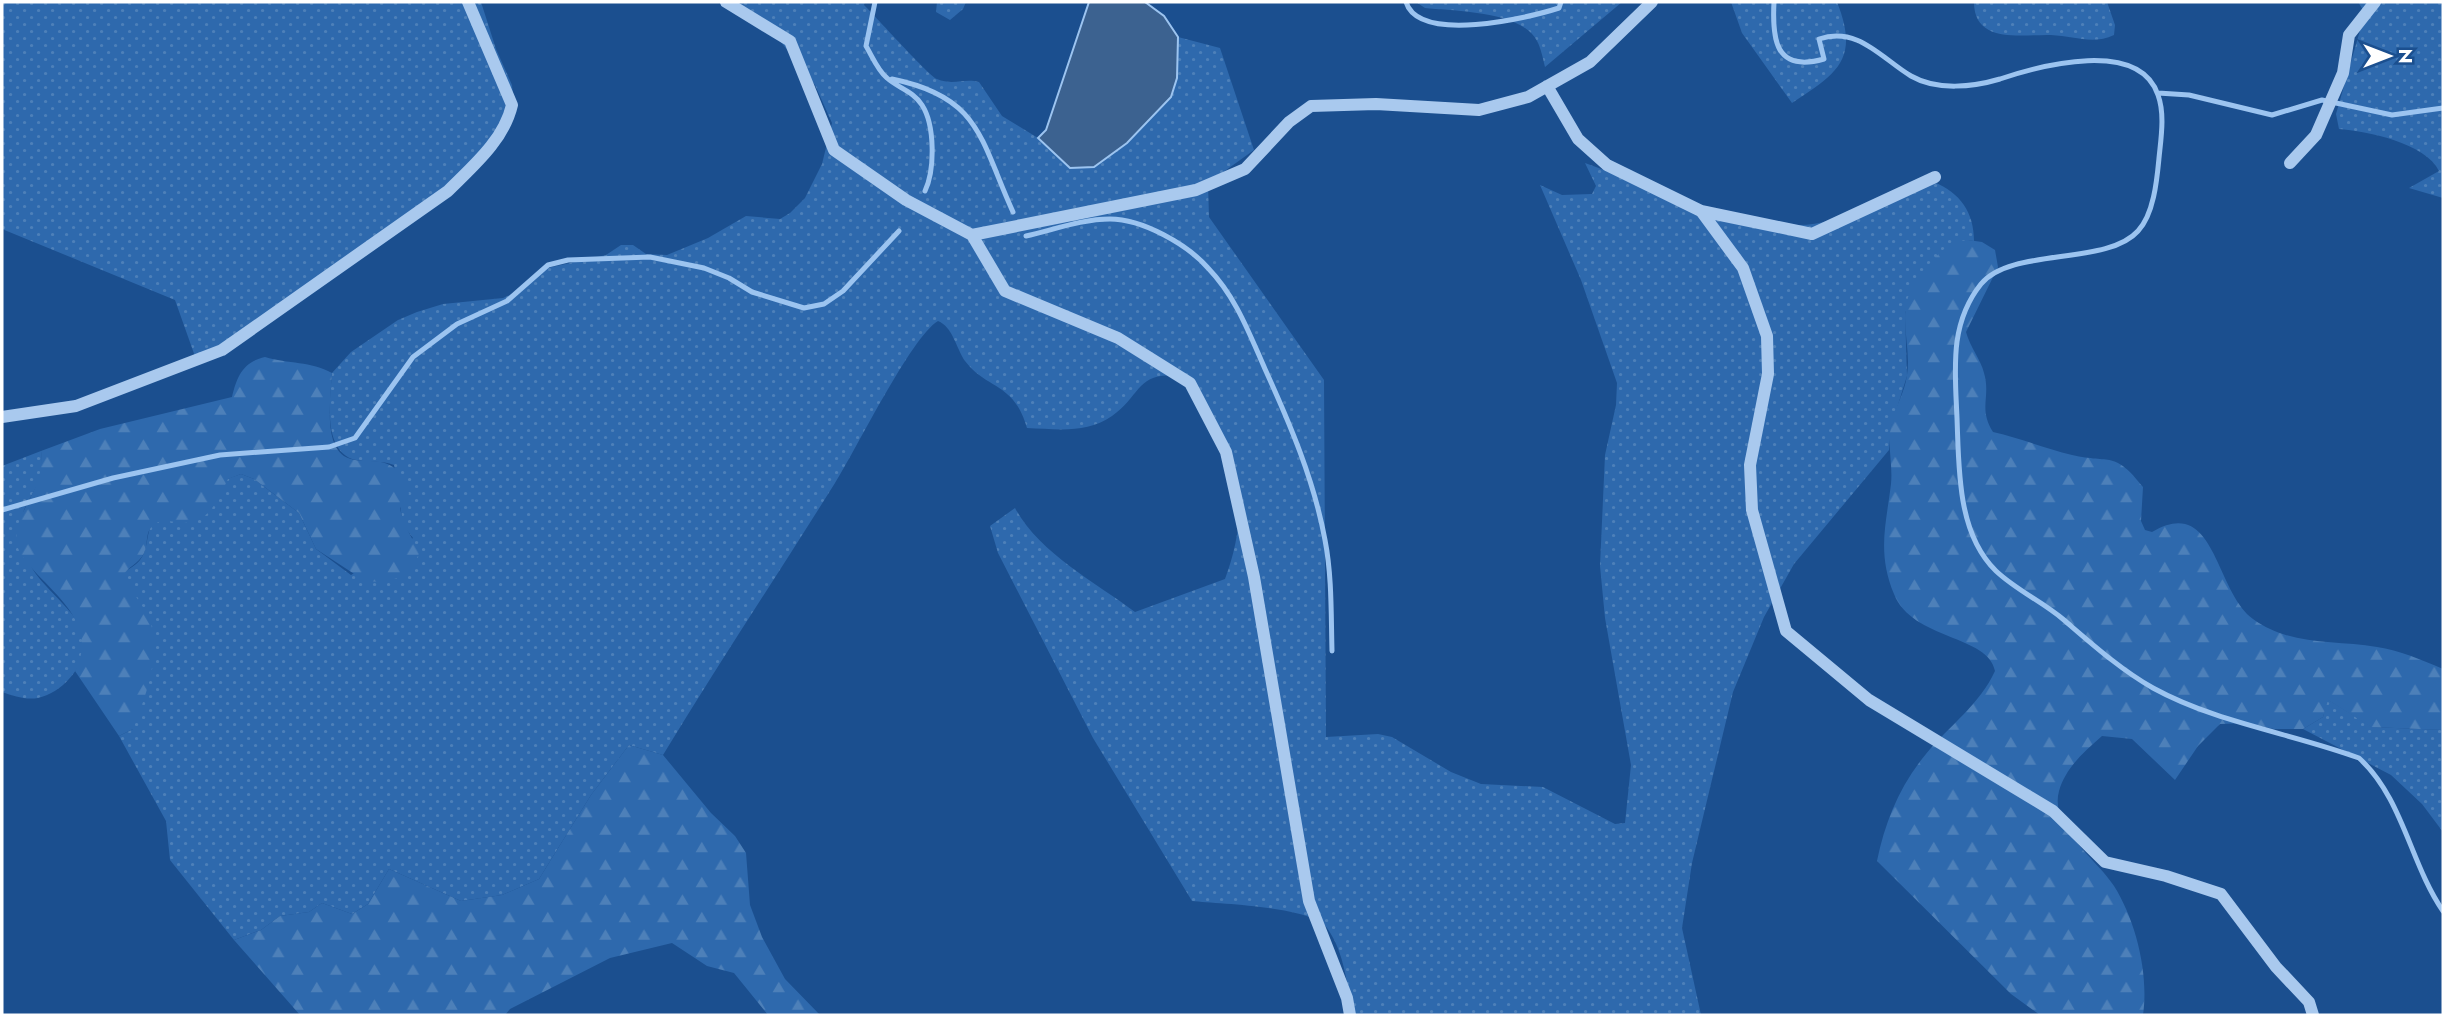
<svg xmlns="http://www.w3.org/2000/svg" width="2445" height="1017" viewBox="0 0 2445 1017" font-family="Jost,sans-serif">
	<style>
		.grass { fill: url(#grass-dots) }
		.forest { fill: url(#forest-firs) }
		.water { fill: #3c6290; stroke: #9cc4f0; stroke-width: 2 }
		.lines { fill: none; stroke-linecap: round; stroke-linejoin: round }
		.stream { stroke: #9cc4f0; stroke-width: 5 }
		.minor { stroke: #a9c9ee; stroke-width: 12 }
	</style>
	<defs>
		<pattern id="grass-dots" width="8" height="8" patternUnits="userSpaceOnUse" patternTransform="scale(1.75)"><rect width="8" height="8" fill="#2e69ad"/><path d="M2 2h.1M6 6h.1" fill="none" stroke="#4d80b9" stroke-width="1.8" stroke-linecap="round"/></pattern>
		<pattern id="forest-firs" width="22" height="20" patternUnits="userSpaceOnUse" patternTransform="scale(1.75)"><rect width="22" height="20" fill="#2e69ad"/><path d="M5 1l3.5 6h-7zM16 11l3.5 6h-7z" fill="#4d80b9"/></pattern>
	</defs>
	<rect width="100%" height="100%" fill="#1b4f8f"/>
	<path class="grass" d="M2 2H481L496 49 512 85 514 106 478 164 197 362 175 300 2 229Z
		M733 2H865L864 5C876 17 930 77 937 79 953 86 964 78 979 82L1002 116 1038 138 1070 168 1177 78 1178 37 1220 48 1254 150 1208 183 1209 217 1324 380 1326 737 1378 734 1392 737 1451 772 1481 784 1543 787 1615 824 1625 823 1631 765 1605 618 1600 566 1605 455 1616 405 1617 383 1581 280 1540 185 1562 195 1592 194 1596 186 1585 163C1652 187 1724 222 1796 225 1833 227 1899 196 1934 182 1960 193 1974 212 1974 241L1968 240 1905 312 1907 376 1891 427 1889 450 1794 564 1764 617 1733 692 1692 863 1682 928 1701 1015H1353C1347 986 1345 953 1327 928 1312 906 1219 904 1192 901L1093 738 998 553 990 526 1015 508C1039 553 1095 582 1135 612L1225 579C1240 539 1245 497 1232 456 1226 435 1196 397 1183 377 1137 369 1142 395 1112 416 1086 434 1057 429 1027 428 1014 382 987 390 965 361 956 348 953 327 938 321 911 337 856 450 835 483 778 574 719 663 663 755L629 745 591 795 539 879 502 895 461 901 389 869 368 904 352 914 322 903 309 912 280 916 261 930 234 940 170 860 166 821 119 736 133 729 122 576C127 568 135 567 140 560 148 550 146 537 151 525L227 479 241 474 254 479 299 513 316 549 351 575 413 538 403 525 394 465C382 460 369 463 356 460 322 452 330 400 332 373L351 352 398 320 417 312 443 304 503 298 520 290 543 269 606 255 621 245H633L646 254 667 255 708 238 746 216 780 219 790 213 805 198 822 164 832 123 815 85 761 17Z
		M937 2H966L963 9 950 20 936 12Z
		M1416 2H1622L1545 67C1543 59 1541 48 1537 41 1522 11 1454 11 1425 8Z
		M1731 2H1837C1860 60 1837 73 1792 103L1742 33Z
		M1974 2H2107L2115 25 2114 35C2093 45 2074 36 2051 35 2023 34 1974 45 1974 2Z
		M2358 2H2443V198L2409 188 2439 171C2426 143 2366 131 2339 129L2336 114 2365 13Z
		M41 451C45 480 35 486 24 510 21 518 27 553 30 563 33 578 74 610 82 629 94 657 65 693 38 698 25 700 14 696 2 692V466Z
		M2327 699 2372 727 2443 730V832L2422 804 2391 775 2303 729 2323 717Z"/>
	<path class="forest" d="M1968 240 1982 242 1995 250 1998 267 1966 332C1970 347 1981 360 1984 373 1991 397 1978 408 1993 432 2020 438 2046 449 2072 455 2111 464 2114 450 2143 487L2141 521 2145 530 2152 532C2216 494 2214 590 2253 619 2290 646 2333 640 2377 647 2399 650 2422 660 2443 669V730L2371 727 2328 700 2323 717 2303 729H2274L2247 723 2220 724 2198 746 2175 780 2132 739 2102 736C2084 752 2066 767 2059 791 2049 827 2097 859 2114 886 2136 921 2149 974 2143 1015H2040L2011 994 1877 861C1885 822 1900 785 1926 754 1949 726 1980 704 1995 671 1989 635 1912 640 1894 594 1877 553 1886 525 1891 484 1893 465 1887 445 1891 426 1894 408 1905 393 1907 375 1911 351 1901 324 1907 301 1912 283 1933 257 1948 246 1953 242 1962 241 1968 240Z
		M265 357C288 364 311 361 332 373 331 393 327 420 333 440 347 483 394 435 409 494L400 508C403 526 413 537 419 554L411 569 398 578 382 582 365 581 316 549 299 513 254 479 241 474 228 479C216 503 207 528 175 522 167 521 162 519 155 524 144 531 149 543 144 553 139 564 128 566 123 576 131 592 149 611 152 628 159 662 145 698 133 729L119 736 75 671C96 630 65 603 37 574 31 567 21 557 18 548 8 515 46 494 41 451L100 429 232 397C237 376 243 362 265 357Z
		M629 745 663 755 711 813 735 836 746 853 750 905 762 937 785 979 820 1015H768L734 973 707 966 672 943 610 958 510 1009 505 1015H300L234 940 261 930 280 916 309 912 322 903 352 914 368 904 389 869 461 901 502 895 539 879 591 795Z"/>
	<path class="water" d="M1089 2H1145L1164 16 1178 37 1177 78 1171 97 1127 143 1094 167 1070 168 1038 138 1046 130Z"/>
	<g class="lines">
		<path class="stream" d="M875 2 866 46C872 56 878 71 887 78 898 88 913 91 922 105 935 125 935 170 925 191
			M1406 2C1419 44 1528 18 1559 8L1561 2
			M1774 2C1772 39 1775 73 1824 59L1819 39C1858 26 1881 58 1911 76 1937 91 1973 87 2000 79 2042 65 2139 39 2158 95 2165 114 2161 138 2159 158 2157 179 2154 214 2138 231 2107 266 2011 247 1981 284 1949 324 1955 370 1957 418 1959 468 1957 533 1996 571 2016 590 2043 602 2064 620 2092 644 2121 670 2153 688 2217 723 2291 733 2359 758 2403 798 2410 863 2443 911
			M892 79C981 97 980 140 1013 212
			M2158 93 2189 95 2272 115 2322 100 2392 115 2443 108
			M1026 236C1053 230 1082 219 1110 219 1142 219 1187 244 1208 268 1236 297 1249 333 1265 369 1290 424 1314 480 1325 540 1332 576 1331 614 1332 651
			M2 510 113 478 220 455 329 447 355 438 413 357 457 324 507 301 548 265 568 260 650 257 704 268 729 278 752 292 804 308 824 304 843 291 899 231"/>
		<path class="minor" d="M726 2 790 41 834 150 906 200 972 235 1005 291 1118 338 1190 383 1226 452 1254 577 1309 901 1347 998 1350 1015
			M1547 86 1578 139 1607 165 1701 211 1812 234 1935 177
			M2290 163 2316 135 2343 73 2349 35 2375 2
			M1701 211 1743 268 1767 336 1768 374 1750 465 1752 510 1786 631 1869 700 2053 811 2105 862 2166 876 2221 894 2276 967 2309 1002 2313 1015
			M972 235 1196 190 1245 169 1289 122 1311 106 1376 104 1479 110 1528 97 1590 62 1652 2
			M2 417 76 406 222 350 448 191C473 166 504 140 512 105L468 2"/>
	</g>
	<rect width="2445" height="1017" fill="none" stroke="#ffffff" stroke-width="7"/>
	<g transform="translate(2389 56) rotate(90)" stroke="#1b4f8f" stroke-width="5" paint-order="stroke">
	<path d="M0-5L12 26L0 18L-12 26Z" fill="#ffffff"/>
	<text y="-10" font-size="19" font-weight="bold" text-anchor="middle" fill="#ffffff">N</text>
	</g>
</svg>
